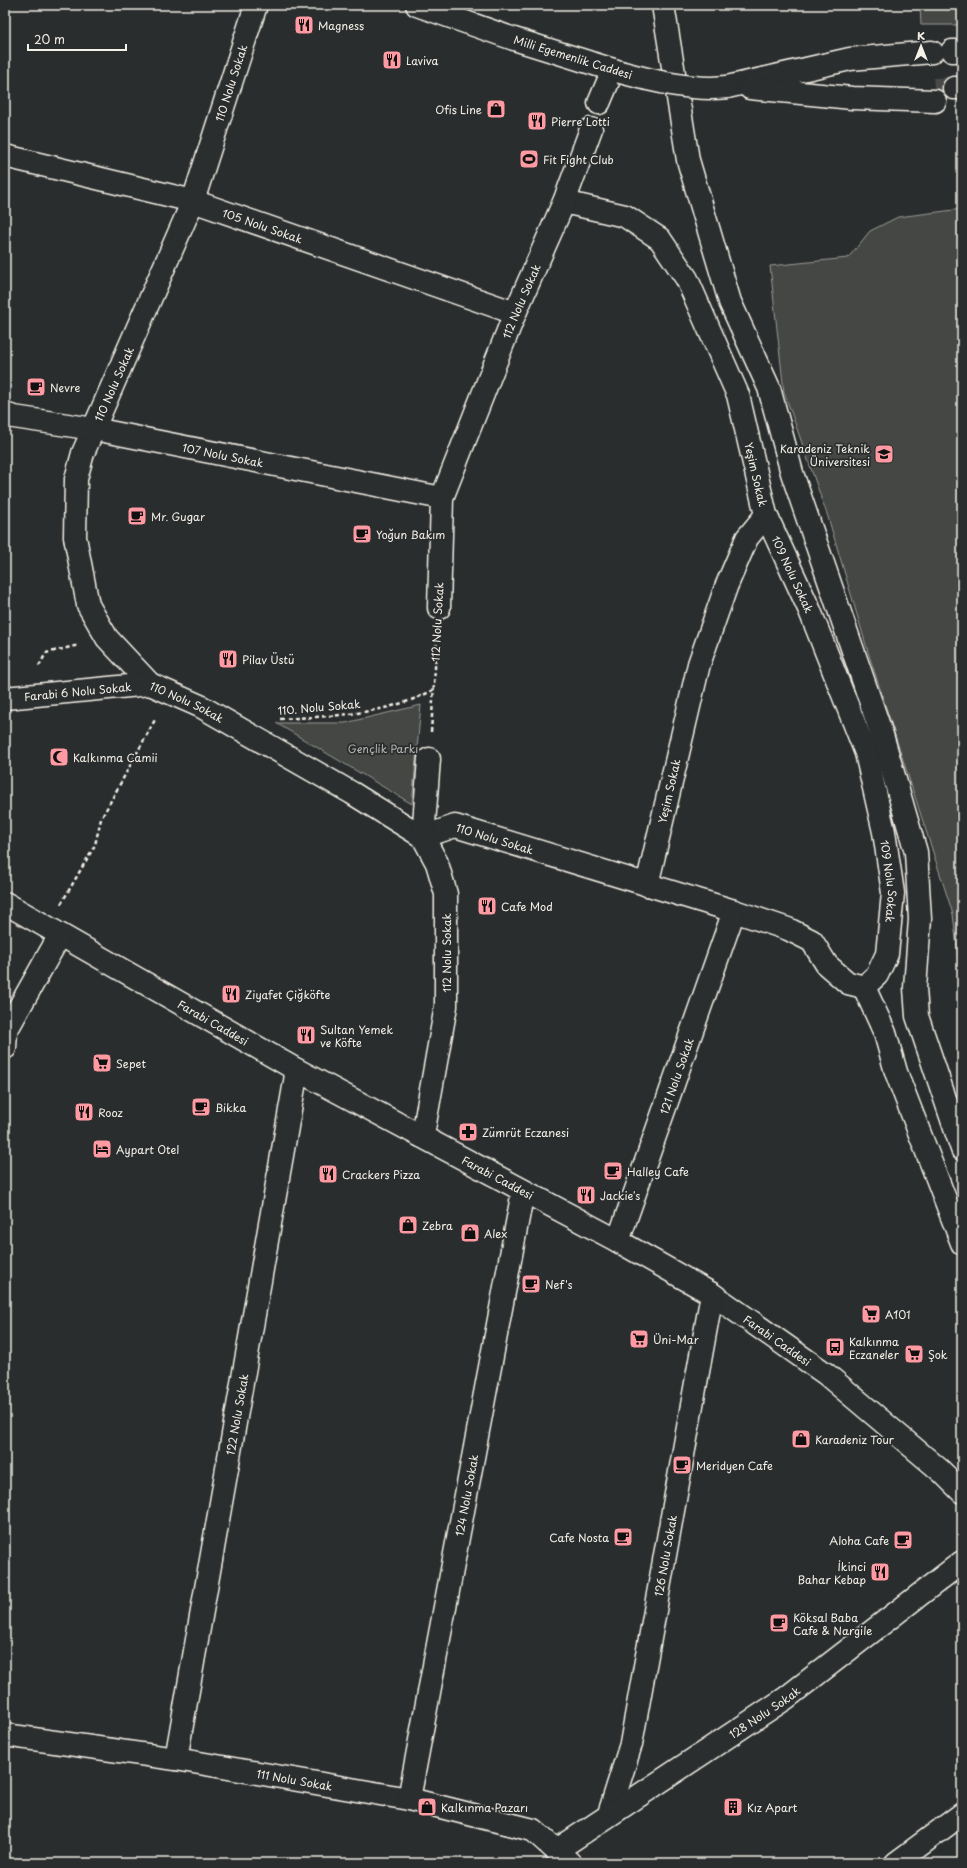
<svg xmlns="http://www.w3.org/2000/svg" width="967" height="1868" viewBox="0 0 967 1868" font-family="'Playpen Sans',sans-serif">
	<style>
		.green { fill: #444645; stroke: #9c9c96 }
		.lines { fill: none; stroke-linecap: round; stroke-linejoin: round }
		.minor-tunnel { stroke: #484a4a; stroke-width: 22; stroke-dasharray: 22 11; stroke-linecap: butt }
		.minor-casing { stroke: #f4f1e8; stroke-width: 25 }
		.path { stroke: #f4f1e8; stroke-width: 2.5; stroke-dasharray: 4 3; stroke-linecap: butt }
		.minor { stroke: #2a2d2e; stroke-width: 22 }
		.minor-bridge-casing { stroke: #f4f1e8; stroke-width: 25; stroke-linecap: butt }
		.minor-bridge { stroke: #2a2d2e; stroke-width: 22 }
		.labels { text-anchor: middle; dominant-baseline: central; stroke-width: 3.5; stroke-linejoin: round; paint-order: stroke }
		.poi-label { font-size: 11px; fill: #f4f1e8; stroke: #2a2d2e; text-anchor: start }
		.street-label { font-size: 11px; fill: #f4f1e8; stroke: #2a2d2e }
		.park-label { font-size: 11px; fill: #b6b5af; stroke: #2a2d2e }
	</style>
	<rect width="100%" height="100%" fill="#2a2d2e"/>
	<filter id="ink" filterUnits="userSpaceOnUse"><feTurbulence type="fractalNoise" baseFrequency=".025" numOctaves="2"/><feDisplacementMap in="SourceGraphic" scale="8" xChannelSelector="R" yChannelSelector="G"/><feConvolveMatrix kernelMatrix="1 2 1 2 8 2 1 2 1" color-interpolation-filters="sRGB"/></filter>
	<g filter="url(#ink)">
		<path class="green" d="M920 5H962V25H921Z
			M962 209V990L953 914 869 655 828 517 784 392 770 266 848 258 870 231 898 217Z
			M421 705 412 804 276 723H345Z"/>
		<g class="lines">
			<path class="minor-tunnel" d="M934 89 954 88"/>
			<defs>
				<g id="minor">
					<path id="s1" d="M256 5 193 201 83 453 76 479 75 537 88 605 107 638 150 684 200 706 352 793 423 837 455 826 734 911 788 929 812 941 827 965 848 983 864 987"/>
					<path d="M417 5 514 39 620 72"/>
					<path d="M663 5 688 160 730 302 769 388 792 473 882 735 916 852 920 919 915 988 917 1016 962 1149"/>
					<path d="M952 51H962"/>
					<path d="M727 87 850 59 932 52"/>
					<path d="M750 88 852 98 935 101"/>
					<path d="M954 88H962"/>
					<path d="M599 103 613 70"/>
					<path id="s2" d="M5 156 193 201 515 313"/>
					<path id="s3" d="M564 202 625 216 660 239 687 279 738 395 766 515 747 538 726 587 699 664 647 885"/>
					<path id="s4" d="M5 414 14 417 94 429 442 498"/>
					<path id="s5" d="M766 515 810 611 866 753 884 832 893 893 887 954 877 975 864 987 885 1033 896 1072 962 1243"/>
					<path id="s6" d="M439 608 442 498 515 313 564 202 591 129"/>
					<path id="s7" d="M5 698 150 684"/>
					<path id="s8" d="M5 903 297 1070 618 1241 712 1294 826 1374 941 1471 962 1492"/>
					<path d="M5 1048 6 1031 60 935"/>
					<path d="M421 1136 424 1129 446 1006V894L437 863 423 837 429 759"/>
					<path id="s9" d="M618 1241 734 911"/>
					<path id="s10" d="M5 1735 176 1759 409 1799 533 1830 570 1863"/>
					<path id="s11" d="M176 1759 297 1070"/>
					<path id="s12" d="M409 1799 523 1191"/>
					<path id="s13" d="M609 1814 631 1744 712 1294"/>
					<path id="s14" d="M557 1850 786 1698 962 1562"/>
					<path d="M896 1863 962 1814"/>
				</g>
			</defs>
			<use href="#minor" class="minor-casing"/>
			<path class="path" d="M39 666 46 653 79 645
				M280 719C332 716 387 715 433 690
				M431 732 437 636
				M61 904 95 845 101 819 156 718"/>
			<use href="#minor" class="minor"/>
			<defs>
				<path id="minor-bridge" d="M620 72C653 81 693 91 727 87"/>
			</defs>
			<use href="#minor-bridge" class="minor-bridge-casing"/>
			<use href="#minor-bridge" class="minor-bridge"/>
		</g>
	</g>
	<defs>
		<symbol id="restaurant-square" viewBox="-11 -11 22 22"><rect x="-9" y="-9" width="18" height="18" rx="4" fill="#ff9aa2" stroke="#2a2d2e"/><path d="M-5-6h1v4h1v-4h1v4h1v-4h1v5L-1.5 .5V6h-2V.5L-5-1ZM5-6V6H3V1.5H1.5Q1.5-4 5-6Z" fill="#111"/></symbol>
		<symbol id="shop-square" viewBox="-11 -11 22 22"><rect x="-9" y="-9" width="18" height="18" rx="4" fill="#ff9aa2" stroke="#2a2d2e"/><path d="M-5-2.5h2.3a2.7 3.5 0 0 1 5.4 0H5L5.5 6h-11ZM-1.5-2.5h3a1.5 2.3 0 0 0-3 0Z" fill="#111"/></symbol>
		<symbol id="stadium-square" viewBox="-11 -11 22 22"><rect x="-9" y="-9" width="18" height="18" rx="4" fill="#ff9aa2" stroke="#2a2d2e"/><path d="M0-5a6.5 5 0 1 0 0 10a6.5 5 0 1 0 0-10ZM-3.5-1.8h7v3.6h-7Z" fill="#111"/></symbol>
		<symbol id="cafe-square" viewBox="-11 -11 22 22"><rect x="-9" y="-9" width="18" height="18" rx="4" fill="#ff9aa2" stroke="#2a2d2e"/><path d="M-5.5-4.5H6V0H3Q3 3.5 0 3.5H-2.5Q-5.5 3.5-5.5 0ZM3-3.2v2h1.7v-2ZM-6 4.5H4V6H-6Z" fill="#111"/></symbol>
		<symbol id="university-square" viewBox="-11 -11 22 22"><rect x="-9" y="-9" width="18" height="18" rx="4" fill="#ff9aa2" stroke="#2a2d2e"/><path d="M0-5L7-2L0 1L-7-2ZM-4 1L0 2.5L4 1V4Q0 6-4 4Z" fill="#111"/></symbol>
		<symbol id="mosque-square" viewBox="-11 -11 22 22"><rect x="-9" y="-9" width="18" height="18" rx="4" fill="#ff9aa2" stroke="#2a2d2e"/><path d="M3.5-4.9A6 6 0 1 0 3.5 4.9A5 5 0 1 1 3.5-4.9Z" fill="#111"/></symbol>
		<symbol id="supermarket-square" viewBox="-11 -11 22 22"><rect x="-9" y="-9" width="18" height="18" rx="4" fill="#ff9aa2" stroke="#2a2d2e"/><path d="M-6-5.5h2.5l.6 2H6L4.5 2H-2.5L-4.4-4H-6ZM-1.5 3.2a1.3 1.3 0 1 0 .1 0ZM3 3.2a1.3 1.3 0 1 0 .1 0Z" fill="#111"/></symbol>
		<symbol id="pharmacy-square" viewBox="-11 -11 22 22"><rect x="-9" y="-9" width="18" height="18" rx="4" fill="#ff9aa2" stroke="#2a2d2e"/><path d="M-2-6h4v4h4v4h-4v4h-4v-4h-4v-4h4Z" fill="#111"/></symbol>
		<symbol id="hotel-square" viewBox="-11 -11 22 22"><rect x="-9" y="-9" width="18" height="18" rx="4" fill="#ff9aa2" stroke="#2a2d2e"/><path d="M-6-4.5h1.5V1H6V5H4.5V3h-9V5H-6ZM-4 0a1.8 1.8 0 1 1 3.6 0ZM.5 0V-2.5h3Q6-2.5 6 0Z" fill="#111"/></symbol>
		<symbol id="bus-square" viewBox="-11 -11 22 22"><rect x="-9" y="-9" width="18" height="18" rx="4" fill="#ff9aa2" stroke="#2a2d2e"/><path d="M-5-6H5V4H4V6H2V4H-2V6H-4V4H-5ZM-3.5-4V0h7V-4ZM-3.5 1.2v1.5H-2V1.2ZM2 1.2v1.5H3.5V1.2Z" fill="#111"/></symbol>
		<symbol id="building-square" viewBox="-11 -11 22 22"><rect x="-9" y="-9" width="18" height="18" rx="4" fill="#ff9aa2" stroke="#2a2d2e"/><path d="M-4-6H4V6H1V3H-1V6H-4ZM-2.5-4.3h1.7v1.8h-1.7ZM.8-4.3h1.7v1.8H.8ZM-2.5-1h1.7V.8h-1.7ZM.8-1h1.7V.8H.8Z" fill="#111"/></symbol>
	</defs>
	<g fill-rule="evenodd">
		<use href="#restaurant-square" x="293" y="14" width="22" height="22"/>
		<use href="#restaurant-square" x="381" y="49" width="22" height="22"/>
		<use href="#shop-square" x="485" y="98" width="22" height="22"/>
		<use href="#restaurant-square" x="526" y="110" width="22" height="22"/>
		<use href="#stadium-square" x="518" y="148" width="22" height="22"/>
		<use href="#cafe-square" x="25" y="376" width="22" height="22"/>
		<use href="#university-square" x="873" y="443" width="22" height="22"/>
		<use href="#cafe-square" x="126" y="505" width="22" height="22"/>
		<use href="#cafe-square" x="351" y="523" width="22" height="22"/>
		<use href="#restaurant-square" x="217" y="648" width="22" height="22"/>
		<use href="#mosque-square" x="48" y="746" width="22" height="22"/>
		<use href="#restaurant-square" x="476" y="895" width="22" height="22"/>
		<use href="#restaurant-square" x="220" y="983" width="22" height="22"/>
		<use href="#restaurant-square" x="295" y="1024" width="22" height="22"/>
		<use href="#supermarket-square" x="91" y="1052" width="22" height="22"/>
		<use href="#cafe-square" x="190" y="1096" width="22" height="22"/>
		<use href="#restaurant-square" x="73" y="1101" width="22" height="22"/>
		<use href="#pharmacy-square" x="457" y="1121" width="22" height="22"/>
		<use href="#hotel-square" x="91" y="1138" width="22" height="22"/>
		<use href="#cafe-square" x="602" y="1160" width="22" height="22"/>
		<use href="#restaurant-square" x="317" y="1163" width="22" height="22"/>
		<use href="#restaurant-square" x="575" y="1184" width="22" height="22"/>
		<use href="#shop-square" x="397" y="1214" width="22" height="22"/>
		<use href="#shop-square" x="459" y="1222" width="22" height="22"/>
		<use href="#cafe-square" x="520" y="1273" width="22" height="22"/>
		<use href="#supermarket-square" x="860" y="1303" width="22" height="22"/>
		<use href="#supermarket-square" x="628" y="1328" width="22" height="22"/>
		<use href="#bus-square" x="824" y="1336" width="22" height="22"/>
		<use href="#supermarket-square" x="903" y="1343" width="22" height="22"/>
		<use href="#shop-square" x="790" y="1428" width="22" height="22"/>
		<use href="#cafe-square" x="671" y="1454" width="22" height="22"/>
		<use href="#cafe-square" x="612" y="1526" width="22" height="22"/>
		<use href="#cafe-square" x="892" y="1529" width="22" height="22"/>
		<use href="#restaurant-square" x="869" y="1561" width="22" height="22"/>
		<use href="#cafe-square" x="768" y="1612" width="22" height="22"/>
		<use href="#shop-square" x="416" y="1796" width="22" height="22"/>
		<use href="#building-square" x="722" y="1796" width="22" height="22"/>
	</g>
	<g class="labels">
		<g class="poi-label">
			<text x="318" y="25">Magness</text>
			<text x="406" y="60">Laviva</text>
			<text x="482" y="109" text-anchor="end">Ofis Line</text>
			<text x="551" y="121">Pierre Lotti</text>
			<text x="543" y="159">Fit Fight Club</text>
			<text x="50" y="387">Nevre</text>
			<text x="870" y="448" text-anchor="end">Karadeniz Teknik<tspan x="870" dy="13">Üniversitesi</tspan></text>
			<text x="151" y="516">Mr. Gugar</text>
			<text x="376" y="534">Yoğun Bakım</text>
			<text x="242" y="659">Pilav Üstü</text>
			<text x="73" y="757">Kalkınma Camii</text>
			<text x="501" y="906">Cafe Mod</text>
			<text x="245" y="994">Ziyafet Çiğköfte</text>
			<text x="320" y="1029">Sultan Yemek<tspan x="320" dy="13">ve Köfte</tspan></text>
			<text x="116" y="1063">Sepet</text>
			<text x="215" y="1107">Bikka</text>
			<text x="98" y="1112">Rooz</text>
			<text x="482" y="1132">Zümrüt Eczanesi</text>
			<text x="116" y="1149">Aypart Otel</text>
			<text x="627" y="1171">Halley Cafe</text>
			<text x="342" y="1174">Crackers Pizza</text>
			<text x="600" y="1195">Jackie's</text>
			<text x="422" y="1225">Zebra</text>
			<text x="484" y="1233">Alex</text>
			<text x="545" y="1284">Nef's</text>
			<text x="885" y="1314">A101</text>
			<text x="653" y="1339">Üni-Mar</text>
			<text x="849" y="1341">Kalkınma<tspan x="849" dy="13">Eczaneler</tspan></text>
			<text x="928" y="1354">Şok</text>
			<text x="815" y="1439">Karadeniz Tour</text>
			<text x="696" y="1465">Meridyen Cafe</text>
			<text x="609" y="1537" text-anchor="end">Cafe Nosta</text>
			<text x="889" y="1540" text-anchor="end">Aloha Cafe</text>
			<text x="866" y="1566" text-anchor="end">İkinci<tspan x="866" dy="13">Bahar Kebap</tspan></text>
			<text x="793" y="1617">Köksal Baba<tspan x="793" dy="13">Cafe &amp; Nargile</tspan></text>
			<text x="441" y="1807">Kalkınma Pazarı</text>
			<text x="747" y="1807">Kız Apart</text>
		</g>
		<g class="street-label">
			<text transform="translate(573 57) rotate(17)">Milli Egemenlik Caddesi</text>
			<text transform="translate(231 83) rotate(-72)">110 Nolu Sokak</text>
			<text stroke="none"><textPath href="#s2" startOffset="267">105 Nolu Sokak</textPath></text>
			<text stroke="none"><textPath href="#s6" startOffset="322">112 Nolu Sokak</textPath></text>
			<text transform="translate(114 384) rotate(-66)">110 Nolu Sokak</text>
			<text stroke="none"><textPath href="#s4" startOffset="222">107 Nolu Sokak</textPath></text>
			<text stroke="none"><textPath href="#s3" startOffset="361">Yeşim Sokak</textPath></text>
			<text stroke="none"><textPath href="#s5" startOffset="65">109 Nolu Sokak</textPath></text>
			<text transform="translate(437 622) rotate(-87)">112 Nolu Sokak</text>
			<text stroke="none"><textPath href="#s7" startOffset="73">Farabi 6 Nolu Sokak</textPath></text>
			<text stroke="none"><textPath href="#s1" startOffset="777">110 Nolu Sokak</textPath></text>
			<text transform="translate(319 707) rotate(-5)">110. Nolu Sokak</text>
			<text transform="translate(669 791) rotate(-77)">Yeşim Sokak</text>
			<text stroke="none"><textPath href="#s1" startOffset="1125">110 Nolu Sokak</textPath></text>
			<text stroke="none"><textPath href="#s5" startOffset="389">109 Nolu Sokak</textPath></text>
			<text transform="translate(446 953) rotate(-90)">112 Nolu Sokak</text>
			<text stroke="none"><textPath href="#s8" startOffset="240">Farabi Caddesi</textPath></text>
			<text stroke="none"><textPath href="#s9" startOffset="175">121 Nolu Sokak</textPath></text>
			<text stroke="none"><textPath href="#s8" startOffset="564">Farabi Caddesi</textPath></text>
			<text stroke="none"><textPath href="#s8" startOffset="888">Farabi Caddesi</textPath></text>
			<text stroke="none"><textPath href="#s11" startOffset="350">122 Nolu Sokak</textPath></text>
			<text stroke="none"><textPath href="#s12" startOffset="309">124 Nolu Sokak</textPath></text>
			<text stroke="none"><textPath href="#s13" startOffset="265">126 Nolu Sokak</textPath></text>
			<text stroke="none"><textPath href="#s14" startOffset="249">128 Nolu Sokak</textPath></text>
			<text stroke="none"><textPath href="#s10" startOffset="293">111 Nolu Sokak</textPath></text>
		</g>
		<g class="park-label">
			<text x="383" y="748">Gençlik Parkı</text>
		</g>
	</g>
	<rect width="967" height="1868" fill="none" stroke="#2a2d2e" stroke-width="20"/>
	<rect x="10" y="10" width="947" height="1848" fill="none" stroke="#f4f1e8" stroke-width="1.5" filter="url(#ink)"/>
	<g transform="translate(921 46)" stroke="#2a2d2e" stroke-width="3" paint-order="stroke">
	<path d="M0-3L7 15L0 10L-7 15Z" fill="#f4f1e8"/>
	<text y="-6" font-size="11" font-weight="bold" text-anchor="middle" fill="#f4f1e8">K</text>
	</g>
	<path d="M28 44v6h98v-6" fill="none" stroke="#f4f1e8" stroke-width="2"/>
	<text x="34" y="44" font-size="12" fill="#f4f1e8" stroke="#2a2d2e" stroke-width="3" paint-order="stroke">20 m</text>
</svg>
